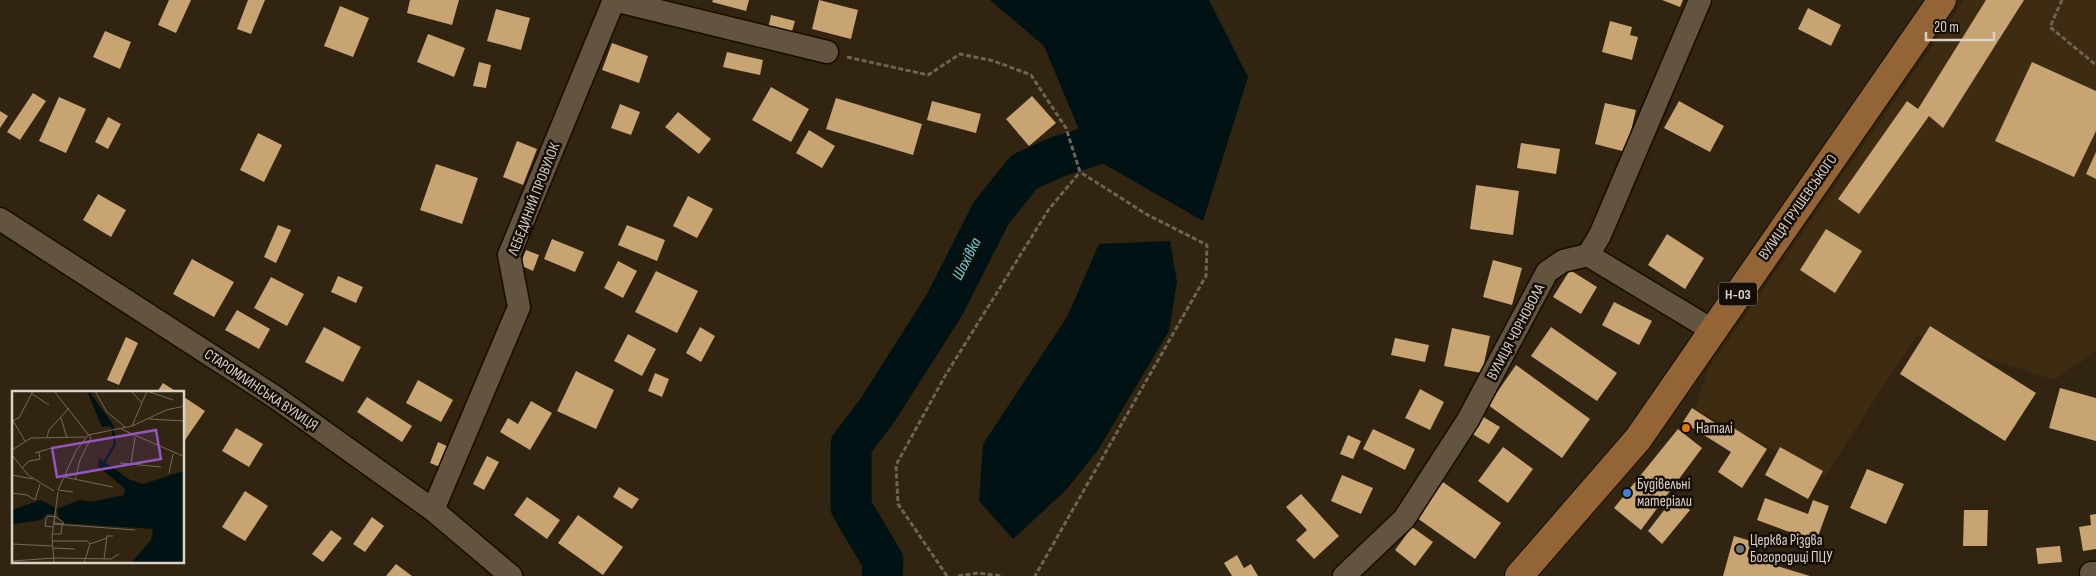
<svg xmlns="http://www.w3.org/2000/svg" width="2096" height="576" viewBox="0 0 2096 576" font-family="'Sofia Sans Condensed',sans-serif">
	<style>
		.built { fill: #3d2b12 }
		.water { fill: #001214 }
		.lines { fill: none; stroke-linecap: round; stroke-linejoin: round }
		.river { stroke: #001214; stroke-width: 41 }
		.building { fill: #c8a473 }
		.street-casing { stroke: #180c00; stroke-width: 25 }
		.primary-casing { stroke: #180c00; stroke-width: 30 }
		.path { stroke: #6f6353; stroke-width: 3; stroke-dasharray: 5 2.5; stroke-linecap: butt }
		.street { stroke: #635440; stroke-width: 22 }
		.primary { stroke: #926436; stroke-width: 28 }
		.food-dot { fill: #e8710a; stroke: #140e06; stroke-width: 2 }
		.shop-dot { fill: #3f7fe0; stroke: #140e06; stroke-width: 2 }
		.worship-dot { fill: #6b7280; stroke: #140e06; stroke-width: 2 }
		.labels { text-anchor: middle; dominant-baseline: central; stroke-width: 5; stroke-linejoin: round; paint-order: stroke }
		.shield { fill: #140e06; stroke: #9f978d; stroke-width: 1 }
		.shield-label { font-size: 14px; font-weight: bold; fill: #dbd2c7 }
		.street-label { font-size: 15px; fill: #dbd2c7; stroke: #140e06 }
		.poi-label { font-size: 15px; fill: #dbd2c7; stroke: #140e06; text-anchor: start }
		.water-label { font-size: 16px; font-style: italic; fill: #61d9e4; stroke: #140e06 }
		.inset-river { fill: none; stroke: #001214; stroke-width: 2.5 }
		.inset-road { fill: none; stroke: #756a5a; stroke-width: 1 }
		.view { fill: #9356c1; fill-opacity: 0.15; stroke: #9356c1; stroke-width: 2.5 }
		.inset-edge { fill: none; stroke: #dbd2c7; stroke-width: 2.5 }
	</style>
	<rect width="100%" height="100%" fill="#312411"/>
	<path class="built" d="M1964 0H2096V352L2054 380 1917 335 1825 476 1695 409 1708 369Z"/>
	<path class="water" d="M990 0H1209L1248 77 1203 221 1090 156 1044 46Z
		M1170 241 1177 282 1169 331 1098 450 1066 490 1013 539 979 501 983 444 1067 317 1099 244Z"/>
	<g class="lines">
		<path class="river" d="M882 576 883 561 851 507V445L877 411 945 304 991 213 1024 172 1057 157 1119 137 1127 116"/>
	</g>
	<path class="building" d="M169 0H191L176 33 158 25Z
		M248 0H265L251 34 237 29Z
		M410 0H459L452 25 407 13Z
		M713 0H749L746 11 712 2Z
		M819 0 858 10 851 39 812 29Z
		M1662 0H1683L1680 7Z
		M1986 0H2024L1943 128 1929 116 1859 214 1838 199 1907 101 1918 109Z
		M340 6 369 18 353 57 324 46Z
		M1808 8 1841 25 1831 46 1798 29Z
		M496 9 530 18 521 50 487 41Z
		M771 15 795 21 791 35 768 29Z
		M1610 21 1632 27 1630 35 1638 37 1632 60 1602 52Z
		M105 31 131 42 120 69 93 57Z
		M428 34 465 48 454 77 417 62Z
		M612 43 648 56 639 83 602 70Z
		M727 52 763 60 760 75 723 67Z
		M479 62 491 65 486 88 473 86Z
		M2032 62 2096 91V131L2074 177 1995 141Z
		M771 87 809 109 791 142 752 120Z
		M33 93 46 101 20 140 7 132Z
		M1032 96 1056 123 1029 146 1006 119Z
		M59 97 86 109 66 153 39 141Z
		M836 98 922 124 913 155 826 129Z
		M932 101 981 114 976 133 927 120Z
		M1679 101 1724 126 1710 152 1664 128Z
		M1605 103 1636 110 1626 152 1595 144Z
		M620 104 640 112 631 135 611 128Z
		M0 111 8 116 0 128Z
		M678 112 711 139 699 154 665 127Z
		M108 117 121 124 108 149 95 142Z
		M809 130 835 146 822 168 796 153Z
		M258 133 282 145 264 182 240 170Z
		M517 141 537 149 523 185 503 177Z
		M1521 143 1560 149 1556 174 1517 168Z
		M2096 152V179L2086 174Z
		M436 164 478 178 462 224 420 210Z
		M1476 185 1519 191 1513 235 1470 229Z
		M98 194 126 210 111 237 83 220Z
		M688 196 713 209 697 238 673 226Z
		M278 225 291 230 276 263 264 257Z
		M627 225 665 240 657 261 618 245Z
		M1826 229 1862 251 1835 293 1800 270Z
		M1667 234 1704 258 1685 289 1648 265Z
		M552 239 584 252 575 272 544 259Z
		M526 250 539 255 533 271 520 265Z
		M192 259 234 282 214 317 173 294Z
		M1493 260 1522 268 1512 305 1483 297Z
		M618 261 637 271 623 298 604 288Z
		M1570 270 1597 287 1581 314 1553 297Z
		M656 271 698 291 677 333 635 312Z
		M338 276 363 287 356 303 331 292Z
		M271 277 304 294 287 326 254 308Z
		M1614 302 1652 321 1639 345 1602 325Z
		M237 310 270 329 259 349 225 330Z
		M1930 326 2036 393 2005 441 1900 374Z
		M324 327 361 347 343 382 305 362Z
		M700 327 715 336 701 362 686 353Z
		M1551 327 1617 373 1597 401 1531 356Z
		M1452 328 1490 336 1482 373 1444 366Z
		M628 334 656 349 642 376 614 361Z
		M126 337 138 343 119 385 107 380Z
		M1395 338 1429 345 1425 362 1391 355Z
		M1516 365 1590 419 1562 458 1488 405Z
		M576 371 614 390 596 429 557 411Z
		M655 373 669 379 662 397 648 391Z
		M418 380 453 400 441 422 406 403Z
		M163 383 177 392H157Z
		M2060 388 2096 398V441L2049 428Z
		M1420 389 1444 402 1430 430 1405 418Z
		M184 397 205 411 185 440 184 439Z
		M367 397 412 426 402 442 357 412Z
		M531 401 552 413 530 450 500 432 508 418 518 424Z
		M1692 408 1729 432 1732 427 1767 449 1742 488 1718 472 1731 452 1683 422Z
		M1480 415 1500 427 1489 444 1469 432Z
		M236 428 263 444 249 467 222 451Z
		M1373 429 1415 449 1405 470 1363 449Z
		M1678 429 1702 448 1641 530 1614 508Z
		M1348 435 1361 441 1353 459 1340 454Z
		M438 442 449 447 440 467 430 463Z
		M1503 447 1533 469 1508 503 1478 481Z
		M1780 447 1823 471 1808 499 1765 475Z
		M487 456 499 462 484 490 473 484Z
		M1867 469 1904 484 1886 524 1850 508Z
		M1342 475 1373 488 1361 514 1331 501Z
		M1443 482 1501 523 1475 559 1417 518Z
		M619 487 639 499 632 509 613 497Z
		M245 491 268 506 245 541 222 527Z
		M1301 494 1339 536 1314 559 1296 540 1307 530 1286 507Z
		M1675 496 1690 510 1662 544 1648 531Z
		M527 497 560 520 547 539 514 515Z
		M1765 498 1808 514 1813 500 1829 506 1816 542 1757 520Z
		M1964 510H1988L1987 546H1963Z
		M2096 514V549L2083 551 2079 527 2091 525 2090 515Z
		M578 515 623 547 603 575 558 543Z
		M372 517 384 526 365 552 353 544Z
		M1412 527 1433 542 1415 566 1395 550Z
		M331 530 342 538 323 562 312 554Z
		M1734 536 1751 541 1747 557 1810 576H1723Z
		M2060 546 2062 562 2038 564 2036 548Z
		M1237 555 1244 568 1251 564 1258 576H1232L1224 563Z
		M396 564 412 576H386Z"/>
	<g class="lines">
		<defs>
			<path id="street" d="M614 0 827 52
				M0 219 275 397 433 510 511 576
				M1588 255 1712 330
				M433 510 519 307 509 255 614 0
				M2091 573H2096
				M1344 576 1404 519 1468 420 1547 272 1563 261 1588 255 1600 235 1700 0"/>
			<path id="primary" d="M1519 576 1638 439 1942 0"/>
		</defs>
		<use href="#street" class="street-casing"/>
		<use href="#primary" class="primary-casing"/>
		<path class="path" d="M2062 0 2050 27 2096 65
			M847 57 928 75 960 54 994 61 1031 75 1066 128 1080 172 1146 214 1207 245 1206 276 1035 576
			M947 576 898 504 896 465 945 376 1049 209 1080 172
			M958 576 978 573 1003 576"/>
		<use href="#street" class="street"/>
		<use href="#primary" class="primary"/>
	</g>
	<circle class="food-dot" cx="1686" cy="428" r="5"/>
	<circle class="shop-dot" cx="1627" cy="493" r="5"/>
	<circle class="worship-dot" cx="1740" cy="549" r="5"/>
	<g class="labels">
		<rect class="shield" x="1719" y="282.5" width="38" height="23" rx="4"/>
		<g class="shield-label">
			<text x="1738" y="294">Н-03</text>
		</g>
		<g class="street-label">
			<text transform="translate(534 199) rotate(-69)">ЛЕБЕДИНИЙ ПРОВУЛОК</text>
			<text transform="translate(1798 207) rotate(-55)">ВУЛИЦЯ ГРУШЕВСЬКОГО</text>
			<text transform="translate(1516 332) rotate(-62)">ВУЛИЦЯ ЧОРНОВОЛА</text>
			<text transform="translate(261 390) rotate(34)">СТАРОМЛИНСЬКА ВУЛИЦЯ</text>
		</g>
		<g class="poi-label">
			<text x="1696" y="428">Наталі</text>
			<text x="1637" y="484">Будівельні<tspan x="1637" dy="17">матеріали</tspan></text>
			<text x="1750" y="540">Церква Різдва<tspan x="1750" dy="17">Богородиці ПЦУ</tspan></text>
		</g>
		<g class="water-label">
			<text transform="translate(967 259) rotate(-63)">Шахівка</text>
		</g>
	</g>
	<g transform="translate(12 391)">
		<rect width="172" height="172" fill="#312411"/>
		<path d="M75 0H77L102 35 90 36ZM87 67 118 89 131 93 172 80V172H119L139 149 141 138 52 132 47 127 45 118 67 109 79 111 112 104 113 98 86 75ZM29 109 44 117 42 123H35L29 129 0 133V119Z" fill="#001214"/>
		<path class="inset-river" d="M92 72 103 53 100 34H97"/>
		<path class="inset-road" d="M42 0 79 47 68 69 63 89M83 0 95 21 113 36M119 0 130 12M135 0 161 9M20 3 37 14M49 27 55 47M0 28 13 50M137 28 173 30M0 30 7 27 21 0M120 35 135 0M109 38 173 66M35 46 37 39 57 17M0 59 19 47 73 46M23 62 40 57M0 64 16 84 42 100M108 72 149 76M119 73 123 46M10 77 17 70 28 68 27 61M157 82 161 63M0 84 21 88M52 86 101 96M46 99 61 101M46 99 64 60 76 44 120 35 154 19 173 15M0 102 15 104 23 109 28 93M43 125 52 132 51 133 42 132ZM41 133 123 139M41 136 33 135 34 128 36 125 43 126M40 143H49L50 134M40 150H75L78 153M0 153 40 155M78 153 95 147M41 157 63 158M92 168 95 145H101M0 170 43 167 99 168 107 163M42 172 40 146 46 101M72 172 78 153"/>
		<path class="view" d="M144 39 149 68 45 86 40 57Z"/>
		<rect width="172" height="172" class="inset-edge"/>
	</g>
	<path d="M1926 32v8h68v-8" fill="none" stroke="#dbd2c7" stroke-width="2.5"/>
	<text x="1934" y="32" font-size="15" fill="#dbd2c7" stroke="#140e06" stroke-width="4" paint-order="stroke">20 m</text>
</svg>
